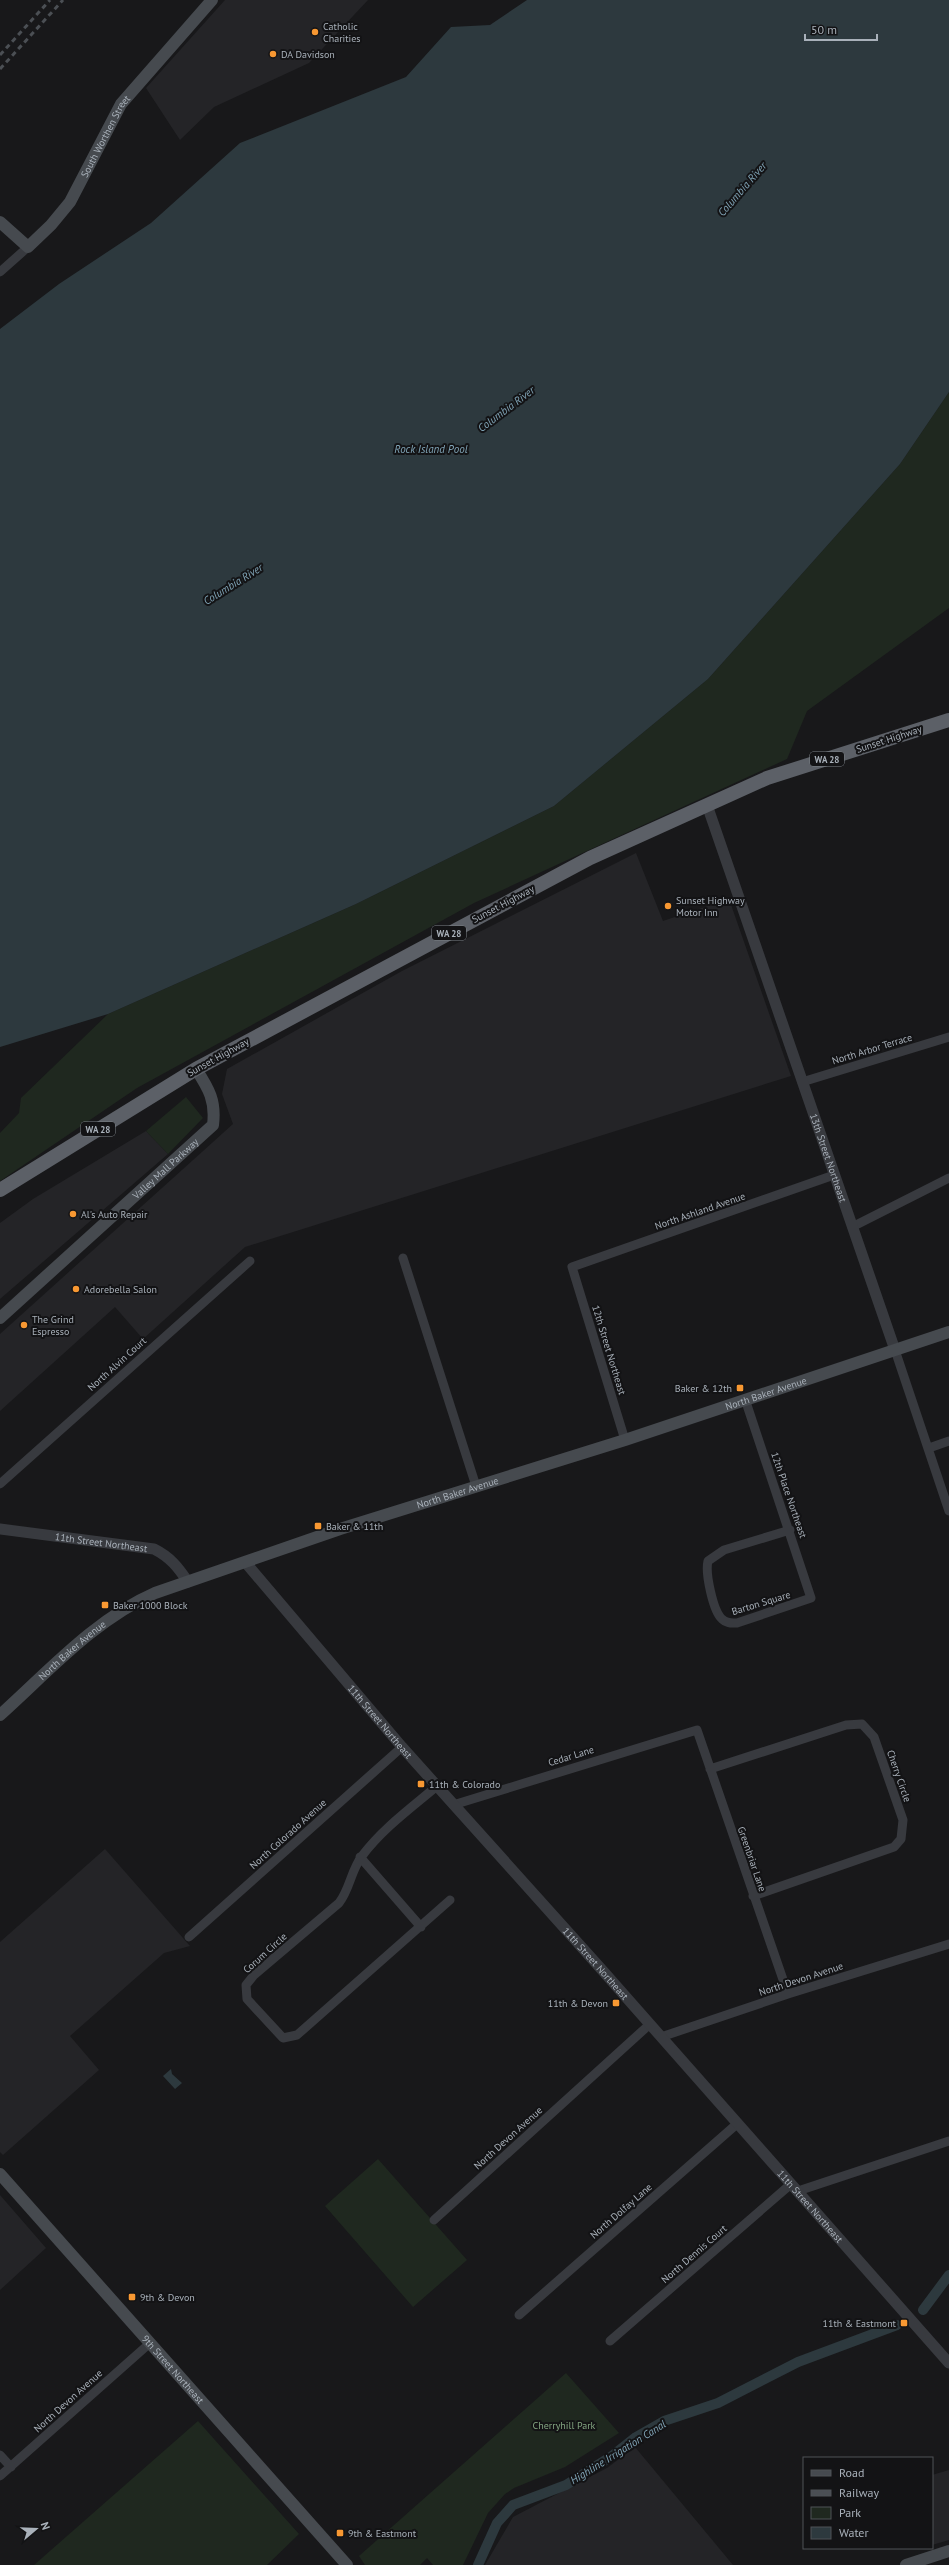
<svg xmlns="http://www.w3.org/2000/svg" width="949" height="2565" viewBox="0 0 949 2565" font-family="'PT Sans',sans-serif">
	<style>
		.built { fill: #242427 }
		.green { fill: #1f281f }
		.water { fill: #2d393e }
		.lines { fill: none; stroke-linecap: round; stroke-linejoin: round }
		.canal { stroke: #2d393e; stroke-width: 10 }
		.minor { stroke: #383a3f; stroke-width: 9 }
		.tertiary { stroke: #383a3f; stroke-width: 11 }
		.secondary { stroke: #464a4f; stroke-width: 12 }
		.trunk { stroke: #5c6067; stroke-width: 14 }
		.rail { stroke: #4b4f54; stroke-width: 3; stroke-dasharray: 5 4; stroke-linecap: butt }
		.poi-dot { fill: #f89832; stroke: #131315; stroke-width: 1.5 }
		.labels { text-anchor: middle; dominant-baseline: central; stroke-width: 4; stroke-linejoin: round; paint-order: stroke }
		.shield { fill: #131315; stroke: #7c8288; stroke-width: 1 }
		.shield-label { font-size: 9px; font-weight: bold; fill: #a9b1ba }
		.poi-label { font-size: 10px; fill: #a9b1ba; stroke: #131315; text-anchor: start }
		.street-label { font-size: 10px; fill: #a9b1ba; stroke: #131315 }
		.park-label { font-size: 10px; fill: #83a580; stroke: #131315 }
		.water-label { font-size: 11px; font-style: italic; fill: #80a4b6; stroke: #131315 }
	</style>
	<rect width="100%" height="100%" fill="#18181a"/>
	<path class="built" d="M225 0H368L309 63 214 107 180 140 146 88Z
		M636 853 663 921 729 899 791 1076 245 1247 143 1339 115 1307 0 1411V1334L233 1124 222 1094 227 1069 402 971Z
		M146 1131 168 1154 0 1299V1223L33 1199Z
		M105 1849 190 1946 164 1953 70 2036 99 2070 3 2155 0 2152V1942Z
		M0 2195 46 2248 0 2290Z
		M635 2447 733 2565H485L513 2517 607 2468Z
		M949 2470V2540L932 2545V2475Z"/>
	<path class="green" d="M949 392V608L807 711 787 759 474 903 137 1088 0 1181V1133L19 1113 21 1098 108 1014 356 904 554 806 708 679 900 464Z
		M186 1097 203 1118 168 1154 146 1131Z
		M378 2159 467 2260 413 2307 325 2206Z
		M566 2373 619 2433 565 2467 514 2488 505 2494 488 2513 463 2565H433L427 2558 420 2565H365L359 2556Z
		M198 2421 299 2534 267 2565H34Z"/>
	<path class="water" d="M527 0H949V392L900 464 708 679 554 806 356 904 108 1014 0 1047V329L59 284 151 223 240 143 406 77 451 27 490 25Z
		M171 2069 172 2074 182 2083 175 2089 163 2076Z"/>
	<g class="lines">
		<path class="canal" d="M923 2310 949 2275
			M478 2565 497 2523 513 2505 566 2485 612 2456 636 2437 664 2421 718 2403 798 2362 897 2325"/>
		<path class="minor" d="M0 272 28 247
			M802 1082 949 1037
			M852 1227 949 1178
			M403 1258 476 1486
			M895 1350 949 1511
			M745 1399 811 1598 737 1623C732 1623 727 1624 722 1619 713 1611 705 1573 708 1561L724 1550 790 1530
			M625 1440 572 1267 834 1175
			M929 1448 949 1441
			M0 1484 250 1261
			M710 1769 846 1725 862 1724 874 1737 903 1820 901 1839 894 1847 753 1896
			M437 1786C411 1808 382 1829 362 1856 351 1870 350 1889 339 1903L254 1975 246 1985 247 1999 283 2038 297 2035 450 1900
			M453 1805 697 1730 788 1994
			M360 1857 421 1927
			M189 1937 402 1747
			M661 2037 788 1994 949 1944
			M798 2191 949 2141
			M434 2220 650 2024
			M519 2315 738 2123
			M610 2341 791 2184
			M0 2455 11 2467
			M0 2476 150 2343"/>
		<g class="tertiary">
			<path id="s1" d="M707 805 895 1350"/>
			<path id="s2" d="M0 1529 154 1549C170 1557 178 1567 188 1582"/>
			<path id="s3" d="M245 1562 402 1747 603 1971 949 2363"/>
		</g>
		<g class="secondary">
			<path id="s4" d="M0 222 28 247 51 225 70 202 121 104 212 0"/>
			<path id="s5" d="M0 1318 213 1125C216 1101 209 1089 196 1069"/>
			<path id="s6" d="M0 1715C48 1672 95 1619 155 1593L340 1529 625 1440 949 1332"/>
			<path id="s7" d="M0 2174 347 2565"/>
			<path d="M906 2565 949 2551"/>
		</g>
		<path class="trunk" d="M0 1190 196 1069 590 858 767 778 949 720"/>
		<path class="rail" d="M0 55 50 0
			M0 69 63 0"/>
	</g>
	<g class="poi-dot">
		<circle cx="315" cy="32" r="4"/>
		<circle cx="273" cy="54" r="4"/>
		<circle cx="668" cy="906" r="4"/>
		<circle cx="73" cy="1214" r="4"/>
		<circle cx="76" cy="1289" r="4"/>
		<circle cx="24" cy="1325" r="4"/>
		<rect x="736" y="1384" width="8" height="8" rx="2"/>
		<rect x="314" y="1522" width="8" height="8" rx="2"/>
		<rect x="101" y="1601" width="8" height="8" rx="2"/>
		<rect x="417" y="1780" width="8" height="8" rx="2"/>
		<rect x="612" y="1999" width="8" height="8" rx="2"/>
		<rect x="128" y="2293" width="8" height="8" rx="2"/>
		<rect x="900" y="2319" width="8" height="8" rx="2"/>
		<rect x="336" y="2529" width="8" height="8" rx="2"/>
	</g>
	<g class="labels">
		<g class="shield">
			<rect x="810" y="752" width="34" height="14" rx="3"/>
			<rect x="432" y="926" width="34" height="14" rx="3"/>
			<rect x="81" y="1122" width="34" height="14" rx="3"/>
		</g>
		<g class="shield-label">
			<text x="827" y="759">WA 28</text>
			<text x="449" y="933">WA 28</text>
			<text x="98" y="1129">WA 28</text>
		</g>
		<g class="poi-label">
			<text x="323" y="26">Catholic<tspan x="323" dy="12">Charities</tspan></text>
			<text x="281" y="54">DA Davidson</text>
			<text x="676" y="900">Sunset Highway<tspan x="676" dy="12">Motor Inn</tspan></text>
			<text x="81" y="1214">Al's Auto Repair</text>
			<text x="84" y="1289">Adorebella Salon</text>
			<text x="32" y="1319">The Grind<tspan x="32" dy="12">Espresso</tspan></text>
			<text x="732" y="1388" text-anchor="end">Baker &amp; 12th</text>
			<text x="326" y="1526">Baker &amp; 11th</text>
			<text x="113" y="1605">Baker 1000 Block</text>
			<text x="429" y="1784">11th &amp; Colorado</text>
			<text x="608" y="2003" text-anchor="end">11th &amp; Devon</text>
			<text x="140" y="2297">9th &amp; Devon</text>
			<text x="896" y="2323" text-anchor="end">11th &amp; Eastmont</text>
			<text x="348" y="2533">9th &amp; Eastmont</text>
		</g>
		<g class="street-label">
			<text stroke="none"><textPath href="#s4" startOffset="174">South Worthen Street</textPath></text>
			<text transform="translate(889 739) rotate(-18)">Sunset Highway</text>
			<text transform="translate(503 904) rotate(-28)">Sunset Highway</text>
			<text transform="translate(872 1049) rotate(-17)">North Arbor Terrace</text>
			<text transform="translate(218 1057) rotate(-29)">Sunset Highway</text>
			<text stroke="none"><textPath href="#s1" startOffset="373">13th Street Northeast</textPath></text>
			<text stroke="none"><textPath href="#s5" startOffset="223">Valley Mall Parkway</textPath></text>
			<text transform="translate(700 1211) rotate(-19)">North Ashland Avenue</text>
			<text transform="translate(609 1350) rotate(73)">12th Street Northeast</text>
			<text transform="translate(117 1364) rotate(-42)">North Alvin Court</text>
			<text stroke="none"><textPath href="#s6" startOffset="841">North Baker Avenue</textPath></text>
			<text stroke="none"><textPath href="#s6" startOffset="517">North Baker Avenue</textPath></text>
			<text transform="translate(789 1495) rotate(71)">12th Place Northeast</text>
			<text stroke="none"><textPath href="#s2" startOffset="102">11th Street Northeast</textPath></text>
			<text transform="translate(761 1603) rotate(-17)">Barton Square</text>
			<text stroke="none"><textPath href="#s6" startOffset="97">North Baker Avenue</textPath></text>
			<text stroke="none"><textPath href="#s3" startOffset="209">11th Street Northeast</textPath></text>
			<text transform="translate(571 1756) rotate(-17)">Cedar Lane</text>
			<text transform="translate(899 1776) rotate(71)">Cherry Circle</text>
			<text transform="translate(288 1834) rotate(-42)">North Colorado Avenue</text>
			<text transform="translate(752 1859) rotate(71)">Greenbriar Lane</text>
			<text transform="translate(265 1953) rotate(-42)">Corum Circle</text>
			<text stroke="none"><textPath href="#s3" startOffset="533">11th Street Northeast</textPath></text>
			<text transform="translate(801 1979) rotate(-18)">North Devon Avenue</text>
			<text transform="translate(508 2138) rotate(-42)">North Devon Avenue</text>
			<text stroke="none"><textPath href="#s3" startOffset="857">11th Street Northeast</textPath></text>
			<text transform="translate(621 2211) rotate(-41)">North Dolfay Lane</text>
			<text transform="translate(694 2254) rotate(-41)">North Dennis Court</text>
			<text stroke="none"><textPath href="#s7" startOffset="261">9th Street Northeast</textPath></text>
			<text transform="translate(68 2401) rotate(-42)">North Devon Avenue</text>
		</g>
		<g class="park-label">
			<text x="564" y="2425">Cherryhill Park</text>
		</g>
		<g class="water-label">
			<text transform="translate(742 189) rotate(-49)">Columbia River</text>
			<text transform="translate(506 409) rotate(-37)">Columbia River</text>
			<text x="431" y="449">Rock Island Pool</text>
			<text transform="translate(233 584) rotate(-32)">Columbia River</text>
			<text transform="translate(618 2452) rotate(-32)">Highline Irrigation Canal</text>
		</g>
	</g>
	<rect x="803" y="2457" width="130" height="92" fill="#131315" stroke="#4f5257"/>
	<rect x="811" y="2470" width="20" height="6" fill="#464a4f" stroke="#4f5257"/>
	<text x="839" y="2477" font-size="12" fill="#a9b1ba">Road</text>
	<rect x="811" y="2490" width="20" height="6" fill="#4b4f54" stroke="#4f5257"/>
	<text x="839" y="2497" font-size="12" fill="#a9b1ba">Railway</text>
	<rect x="811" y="2507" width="20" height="12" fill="#1f281f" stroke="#4f5257"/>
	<text x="839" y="2517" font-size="12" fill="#a9b1ba">Park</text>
	<rect x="811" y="2527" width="20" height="12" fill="#2d393e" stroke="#4f5257"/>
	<text x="839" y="2537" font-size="12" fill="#a9b1ba">Water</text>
	<g transform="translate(36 2529) rotate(71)" stroke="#131315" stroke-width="3" paint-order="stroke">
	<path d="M0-3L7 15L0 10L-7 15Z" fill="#a9b1ba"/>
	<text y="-6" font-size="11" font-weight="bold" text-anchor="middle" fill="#a9b1ba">N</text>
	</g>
	<path d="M805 34v6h72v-6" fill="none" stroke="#a9b1ba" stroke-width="2"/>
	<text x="811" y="34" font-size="12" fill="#a9b1ba" stroke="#131315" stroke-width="3" paint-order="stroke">50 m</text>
</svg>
